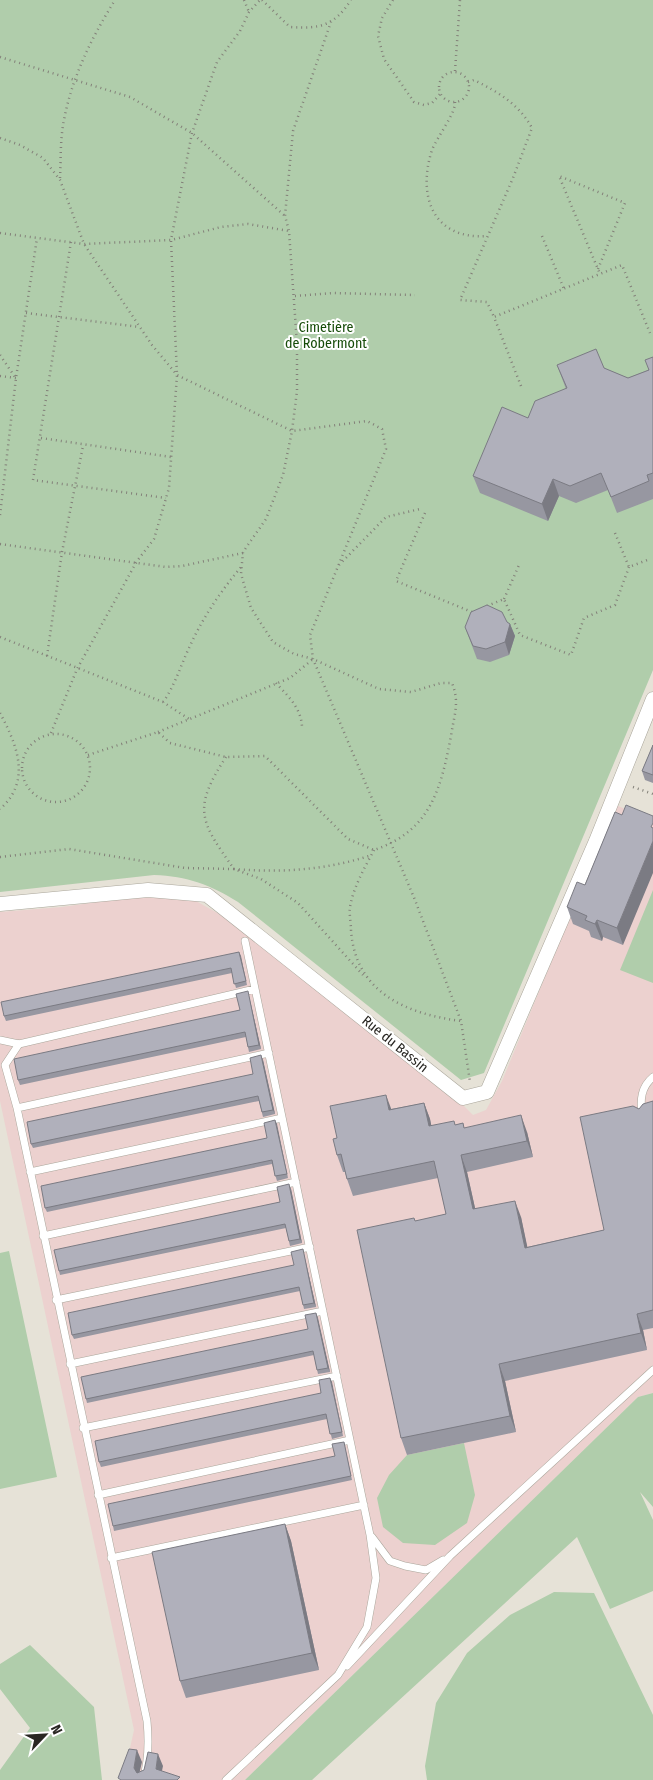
<svg xmlns="http://www.w3.org/2000/svg" width="653" height="1780" viewBox="0 0 653 1780" font-family="'Fira Sans Condensed',sans-serif">
	<style>
		.industrial { fill: #ecd1cf }
		.green { fill: #b0cdab }
		.lines { fill: none; stroke-linecap: round; stroke-linejoin: round }
		.service-casing { stroke: #aaa69b; stroke-width: 8 }
		.minor-casing { stroke: #aaa69b; stroke-width: 15 }
		.path { stroke: #838079; stroke-width: 2.5; stroke-dasharray: 1 4; stroke-linecap: butt }
		.service { stroke: #fff; stroke-width: 7 }
		.minor { stroke: #fff; stroke-width: 14 }
		.wall { fill: #9797a1 }
		.shaded-wall { fill: #7b7b83 }
		.building { fill: #b0b0bb; stroke: #7b7b83 }
		.labels { text-anchor: middle; dominant-baseline: central; stroke-width: 4; stroke-linejoin: round; paint-order: stroke }
		.park-label { font-size: 14px; fill: #154b08; stroke: #fff }
		.street-label { font-size: 14px; fill: #292723; stroke: #fff }
	</style>
	<rect width="100%" height="100%" fill="#e6e2d7"/>
	<path class="industrial" d="M616 805 653 821V1393L638 1397 245 1780H123L134 1730 0 1101V912L62 907 147 895 196 901 228 919 457 1099 473 1115 486 1110 502 1081Z"/>
	<path class="green" d="M0 0H653V670L484 1073 461 1080 238 902C211 885 187 876 154 875L0 892Z
		M653 890V983L620 970Z
		M9 1251 57 1477 0 1489V1253Z
		M653 1393V1507L640 1492 653 1520V1591L610 1609 577 1537 312 1780H245L638 1397Z
		M464 1443 475 1495 467 1523 435 1545 403 1543 383 1527 377 1498 389 1475 407 1455Z
		M554 1592 594 1593 653 1715V1780H427L425 1766 436 1703 467 1653 510 1615Z
		M30 1645 94 1707 102 1780H0V1770L30 1728 0 1689V1664Z"/>
	<g class="lines">
		<defs>
			<path id="service" d="M0 1040 19 1044 255 989
				M19 1044 5 1065 17 1108 147 1721C149 1742 149 1760 143 1780
				M17 1108 269 1053
				M642 1114C640 1100 641 1087 653 1077
				M30 1172 282 1118
				M43 1236 296 1182
				M56 1300 310 1247
				M70 1364 323 1311
				M83 1428 337 1376
				M98 1495 350 1440
				M372 1537 390 1561 405 1566 426 1570 443 1560
				M111 1558 364 1505
				M347 1666 450 1556 653 1370
				M226 1780 338 1675 367 1627 376 1578 370 1535 245 941"/>
			<path id="minor" d="M0 904 148 890 207 895 463 1098 487 1092 596 841 653 699"/>
		</defs>
		<use href="#service" class="service-casing"/>
		<use href="#minor" class="minor-casing"/>
		<path class="path" d="M244 0 249 12
			M262 0 290 27C320 29 334 26 351 0
			M393 0 382 18 378 36 384 59 414 102 424 105 432 103 440 94
			M0 57 130 97 192 133 285 216
			M455 71 460 0
			M439 87a15 15 0 1 1 30 0a15 15 0 1 1-30 0Z
			M468 82 474 80C498 92 519 104 532 128L513 178 460 300 487 302 494 317
			M455 102C456 113 437 137 432 150 417 196 433 240 487 236
			M0 138 20 145 43 158 60 180 84 244 152 345 177 375 292 431 367 421 382 429 386 449 310 635 313 659 415 900 461 1021 470 1082
			M60 178C61 159 60 139 64 120 72 77 92 37 115 0
			M0 233 84 244 171 240 221 227 248 224 289 231
			M542 236 564 289
			M71 242 33 480 166 498
			M598 269 625 203 559 176 600 274
			M295 296 333 293 415 295
			M26 313 140 327
			M0 355 15 377
			M0 376 16 378
			M521 386 494 317 622 265 650 333
			M41 438 171 457
			M425 513 396 581 472 612
			M0 515 16 378 37 238
			M615 533 629 567 650 559
			M0 544 166 567 182 566 243 553
			M339 565 386 517 420 509
			M504 599 519 565
			M487 606 504 599 520 635 571 655 584 618 615 605 629 567
			M0 637 163 702 189 719
			M47 656 62 552 83 446
			M276 683C288 696 302 709 302 728
			M163 702C175 686 181 664 190 646 203 617 221 591 241 567
			M0 713C17 745 32 781 0 809
			M158 732 290 678 313 659
			M51 733 77 669 137 561 154 539 169 488 177 375 171 240 192 133 217 62 240 31 249 12 260 0
			M22 768a34 34 0 1 1 68 0a34 34 0 1 1-68 0Z
			M88 755 158 732 170 743 226 757 265 756 348 839 374 850C431 831 441 788 451 736 454 715 460 703 452 683H441L411 692 379 689 313 659 294 654 273 642 251 608 241 574 243 552 266 519 283 475 292 431 297 391V344L289 231 285 216 293 131 331 22
			M226 757C192 809 200 821 234 869 281 873 327 870 372 855
			M633 787 653 794
			M374 850C365 867 353 888 350 907 349 914 351 923 351 930 355 992 406 1014 461 1021
			M0 857 69 849 185 868 234 869 261 879 298 903 363 975"/>
		<use href="#service" class="service"/>
		<use href="#minor" class="minor"/>
	</g>
	<path class="wall" d="M653 357V499L617 513 608 490 576 503 559 496 548 521 480 493 473 476 528 418 566 389 557 365 604 368 628 378 648 370Z
		M507 622 510 624 515 636 509 655 490 662 477 659 465 627Z
		M653 745V783L645 780 642 771Z
		M615 812 623 945 603 937 602 941 591 937 589 931 573 924 567 907 585 885Z
		M239 952 247 985 236 988 232 973 6 1021 4 1016Z
		M249 996 261 1049 249 1052 246 1037 20 1085 18 1080 240 1010Z
		M263 1060 275 1114 263 1117 259 1101 33 1148 31 1144 253 1074Z
		M653 1101V1328L643 1330 647 1350 505 1381 516 1432 407 1455 401 1438 416 1221 446 1214 438 1178 353 1196 347 1179 345 1172H343L337 1155V1138L391 1109 424 1103 430 1119 431 1126 455 1125 463 1123 464 1128 527 1132 533 1157 467 1172 475 1208 521 1217 527 1247 604 1230 639 1109Z
		M275 1120 288 1178 277 1181 272 1164 47 1212 45 1208 267 1138Z
		M291 1189 302 1243 290 1246 286 1228 60 1275 59 1271 280 1202Z
		M304 1254 316 1307 304 1309 300 1291 74 1339 72 1335 294 1265Z
		M316 1313 330 1372 318 1374 314 1355 87 1403 86 1399 308 1329Z
		M330 1378 343 1436 332 1439 327 1419 101 1467 99 1462 321 1393Z
		M344 1442 352 1480 114 1531 113 1526 335 1456Z
		M285 1524 291 1541 319 1670 186 1698 180 1681Z"/>
	<path class="shaded-wall" d="M553 479 559 496 548 521 542 504Z
		M510 624 515 636 509 655 505 642Z
		M653 841V873L623 945 617 928Z
		M597 920 603 937 602 941 595 924Z
		M239 952 241 956 247 985 246 981Z
		M248 991 249 996 261 1049 259 1045Z
		M261 1055 263 1060 275 1114 273 1110Z
		M386 1095 392 1111 389 1110Z
		M424 1103 430 1119 435 1143 429 1126Z
		M521 1115 527 1132 533 1157 527 1141Z
		M275 1120 277 1124 288 1178 287 1174Z
		M461 1155 467 1172 479 1226 473 1209Z
		M289 1184 291 1189 302 1243 300 1239Z
		M515 1201 521 1217 531 1264 525 1248Z
		M303 1249 304 1254 316 1307 314 1303Z
		M316 1313 318 1318 330 1372 328 1368Z
		M637 1314 643 1330 647 1350 641 1333Z
		M499 1364 505 1381 516 1432 510 1416Z
		M330 1378 332 1382 343 1436 342 1432Z
		M285 1524 291 1541 319 1670 312 1653Z
		M137 1750 142 1762 138 1779 134 1768Z
		M158 1754 163 1766 160 1780 156 1769Z"/>
	<path class="building" d="M596 349 604 368 628 378 649 370 645 360 653 357V473L647 475 649 481 611 497 601 473 570 486 553 479 542 504 473 476 502 407 528 418 535 401 567 388 557 365Z
		M487 605 502 612 507 622 510 624 505 642 486 649 473 646 465 627 471 612Z
		M653 745V775L642 771Z
		M626 805 653 816V823L651 827 653 828V841L617 928 597 920 595 924 585 920 587 916 567 907 577 882 585 885 615 812 622 815Z
		M239 952 246 981 234 984 231 968 4 1016 1 1002Z
		M248 991 259 1045 248 1047 245 1032 18 1080 14 1059 240 1010 236 994Z
		M261 1055 273 1110 262 1112 258 1096 31 1144 27 1122 253 1074 250 1058Z
		M386 1095 389 1110 424 1103 429 1126 454 1121 455 1125 463 1123 464 1128 521 1115 527 1141 461 1155 473 1209 515 1201 525 1248 604 1230 580 1117 633 1106 639 1109 643 1104 653 1101V1310L637 1314 641 1333 499 1364 510 1416 401 1438 357 1230 414 1218 415 1221 446 1214 434 1161 347 1179 341 1154 337 1155 333 1139 337 1138 330 1106Z
		M275 1120 287 1174 275 1176 272 1160 45 1208 41 1186 267 1138 264 1123Z
		M289 1184 300 1239 289 1241 285 1224 59 1271 54 1250 280 1202 277 1187Z
		M303 1249 314 1303 303 1305 299 1287 72 1335 68 1313 294 1265 291 1252Z
		M316 1313 328 1368 317 1370 313 1351 86 1399 81 1377 308 1329 305 1315Z
		M330 1378 342 1432 330 1434 326 1414 99 1462 95 1441 321 1393 319 1380Z
		M344 1442 351 1476 113 1526 108 1504 335 1456 332 1444Z
		M285 1524 312 1653 180 1681 152 1552Z
		M129 1749 137 1750 134 1768 137 1773 144 1770 148 1752 158 1754 156 1769 180 1777 177 1780H121L118 1778Z"/>
	<g class="labels">
		<g class="park-label">
			<text x="326" y="327">Cimetière<tspan x="326" dy="16">de Robermont</tspan></text>
		</g>
		<g class="street-label">
			<text transform="translate(395 1044) rotate(39)">Rue du Bassin</text>
		</g>
	</g>
	<g transform="translate(45 1735) rotate(65)" stroke="#ffffff" stroke-width="4" paint-order="stroke">
	<path d="M0-4L9 19L0 12L-9 19Z" fill="#292723"/>
	<text y="-8" font-size="14" font-weight="bold" text-anchor="middle" fill="#292723">N</text>
	</g>
</svg>
